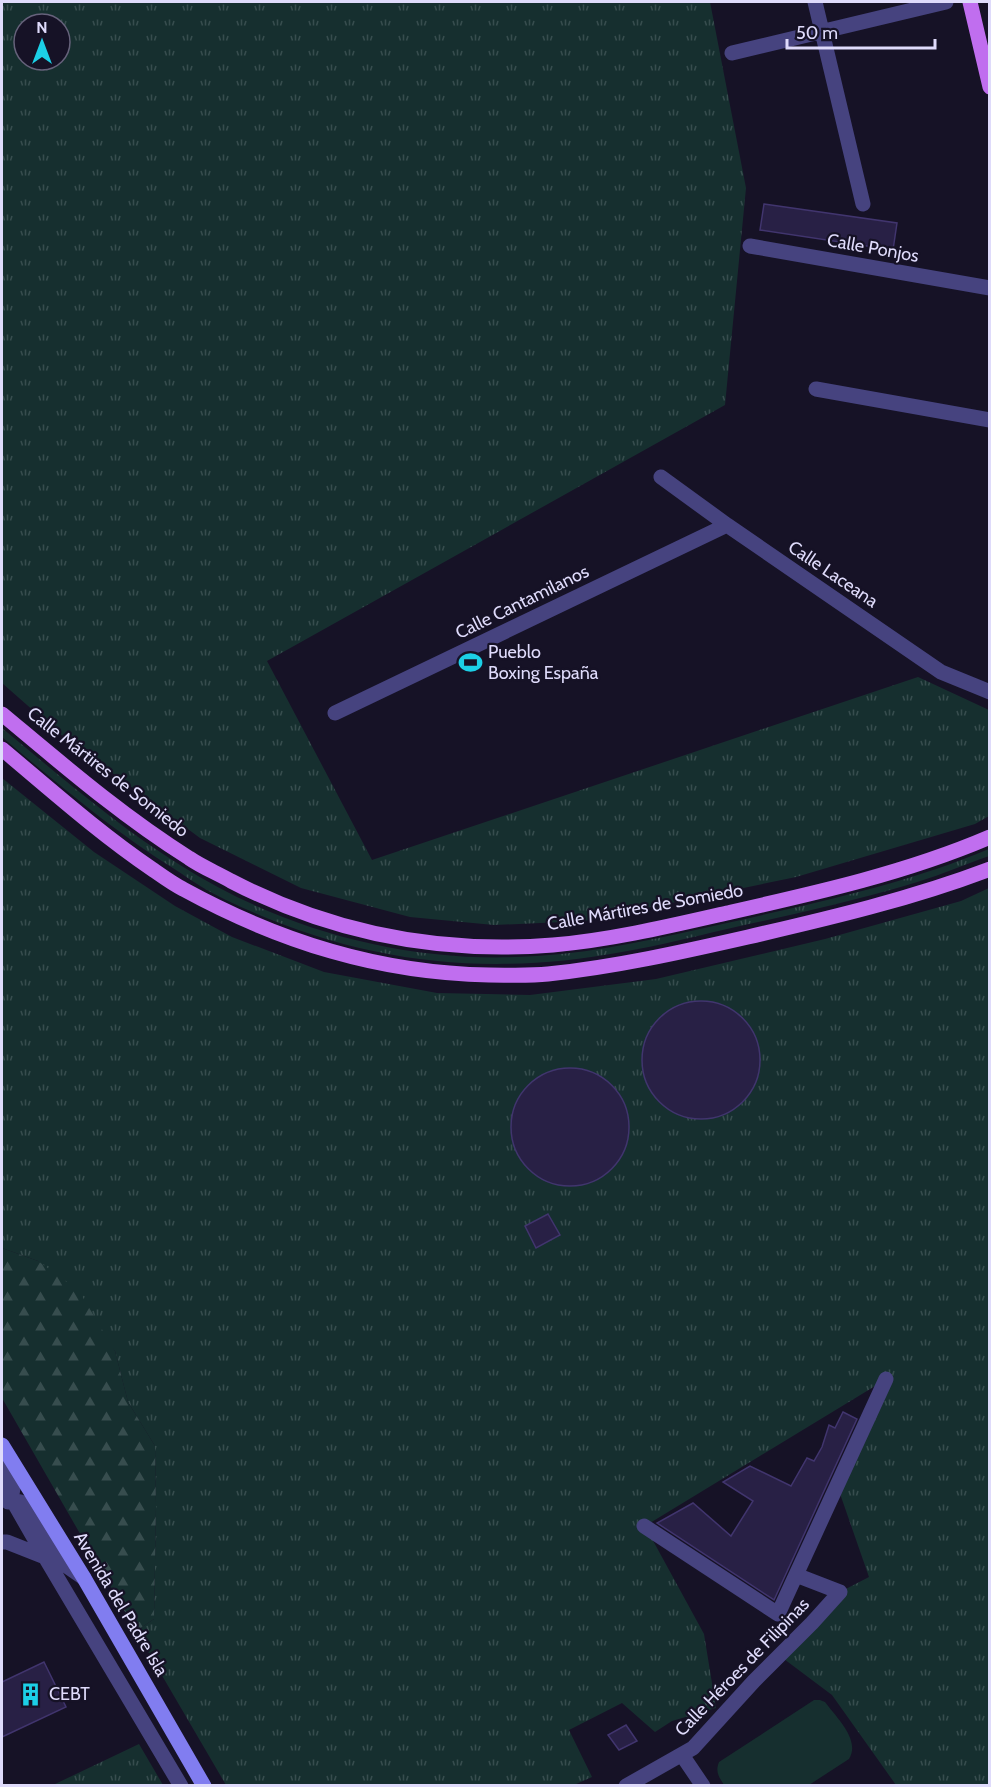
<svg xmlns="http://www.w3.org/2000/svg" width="991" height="1787" viewBox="0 0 991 1787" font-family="Cabin,sans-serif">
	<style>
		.grass { fill: url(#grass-tufts); fill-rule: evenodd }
		.forest { fill: url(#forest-firs) }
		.garden { fill: #162f2f }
		.building { fill: #282045; stroke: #41356e; stroke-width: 1.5 }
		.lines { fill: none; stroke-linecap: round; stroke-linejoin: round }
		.street { stroke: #46437f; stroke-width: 15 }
		.secondary { stroke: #817df0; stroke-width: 15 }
		.primary { stroke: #c06eef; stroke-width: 15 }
		.labels { text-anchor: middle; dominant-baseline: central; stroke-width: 4.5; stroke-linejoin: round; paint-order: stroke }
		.street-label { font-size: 18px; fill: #dfdbfb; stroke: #161226 }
		.poi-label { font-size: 18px; fill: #dfdbfb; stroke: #161226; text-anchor: start }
	</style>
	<defs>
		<pattern id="grass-tufts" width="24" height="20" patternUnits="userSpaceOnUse" patternTransform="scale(1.5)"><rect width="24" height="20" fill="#162f2f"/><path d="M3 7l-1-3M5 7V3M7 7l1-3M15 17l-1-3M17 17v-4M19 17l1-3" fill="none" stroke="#374d4e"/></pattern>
		<pattern id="forest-firs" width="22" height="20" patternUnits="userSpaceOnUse" patternTransform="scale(1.5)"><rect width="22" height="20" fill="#162f2f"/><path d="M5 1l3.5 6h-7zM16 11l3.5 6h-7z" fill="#374d4e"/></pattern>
	</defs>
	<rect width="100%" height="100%" fill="#161226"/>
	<path class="grass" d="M2 2H710L746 188 725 405 267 661 372 860 918 677 989 710V816L975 824 796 877 584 921 494 925 410 917 301 888 200 838 60 734 2 683ZM24 24H60V60H24Z
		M2 728C60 776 116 825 180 865 285 932 413 965 537 956 601 952 664 937 727 923 815 903 906 884 989 849V856C961 866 933 878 904 886 846 903 786 916 727 929 692 937 658 946 622 952 481 978 356 962 226 900 209 892 192 881 176 870 113 831 58 784 2 737Z
		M2 778 94 852 175 906 232 937 324 972 437 993 530 995 656 979 825 939 961 901 989 888V1785H896L832 1695 780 1656 840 1592 869 1577 837 1485 885 1380 645 1526 704 1634 716 1708 672 1721 655 1732 622 1703 569 1730 592 1777 574 1785H226L136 1631 154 1619 156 1506 155 1446 128 1402 115 1351 38 1261 2 1248Z
		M139 1744 163 1785H53Z"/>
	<path class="forest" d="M2 1248 38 1261 79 1291 115 1351 128 1402 155 1446 156 1506 154 1619 136 1631 2 1398Z"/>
	<path class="garden" d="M814 1700H820L825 1702C836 1717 861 1740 849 1759L809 1785H724C719 1777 715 1772 719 1762Z"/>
	<path class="building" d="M764 204 897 223 893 250 760 230Z
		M642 1060a59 59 0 1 1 118 0a59 59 0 1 1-118 0Z
		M511 1127a59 59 0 1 1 118 0a59 59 0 1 1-118 0Z
		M548 1214 560 1235 536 1248 525 1226Z
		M843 1412 857 1419 774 1600 657 1523 693 1503 731 1536 753 1501 723 1482 750 1466 791 1486 807 1458 814 1461 822 1447 829 1425 835 1428Z
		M44 1662 66 1707 2 1737V1682Z
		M626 1725 637 1741 619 1750 608 1735Z"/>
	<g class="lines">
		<path class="street" d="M815 2 863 204
			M732 53 946 2
			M750 246 990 288
			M816 389 990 420
			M661 477 727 525 941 672 990 692
			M335 713 727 525
			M2 1461 14 1483 11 1499 8 1502
			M2 1482 45 1557
			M2 1498 21 1502 29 1507 61 1562 84 1578
			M644 1526 778 1614 886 1379
			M2 1542H7L45 1557 181 1786
			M682 1755 703 1786
			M626 1786 693 1748 754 1681 812 1623 840 1592 796 1575"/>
		<path class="secondary" d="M2 1445 84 1578 204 1786"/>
		<path class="primary" d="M970 2 990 87
			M2 714C62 764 122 816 189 858 202 867 217 873 231 881 331 933 440 954 553 945 611 940 670 926 727 913 816 893 906 873 990 837
			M2 749C51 790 99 833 152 869 162 876 173 884 183 889 280 942 379 973 489 975 509 975 529 976 548 974 615 967 682 952 748 937 830 918 911 899 990 869"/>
	</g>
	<defs>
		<symbol id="stadium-bare" viewBox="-9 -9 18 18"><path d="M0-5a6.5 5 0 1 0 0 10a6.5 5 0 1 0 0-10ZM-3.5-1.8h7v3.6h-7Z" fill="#1ccfe6" stroke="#161226" stroke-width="2.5" paint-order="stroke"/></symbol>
		<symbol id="building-bare" viewBox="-9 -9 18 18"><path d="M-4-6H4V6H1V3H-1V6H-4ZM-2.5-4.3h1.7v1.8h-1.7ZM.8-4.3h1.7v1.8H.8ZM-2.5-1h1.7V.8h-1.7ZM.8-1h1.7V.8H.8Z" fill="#1ccfe6" stroke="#161226" stroke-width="2.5" paint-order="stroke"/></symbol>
	</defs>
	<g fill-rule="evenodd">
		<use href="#stadium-bare" x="454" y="646" width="33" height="33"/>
		<use href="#building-bare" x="14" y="1678" width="33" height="33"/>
	</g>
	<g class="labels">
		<g class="street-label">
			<text transform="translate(873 248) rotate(10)">Calle Ponjos</text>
			<text transform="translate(833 574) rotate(34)">Calle Laceana</text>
			<text transform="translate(522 602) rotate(-26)">Calle Cantamilanos</text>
			<text transform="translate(108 772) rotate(38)">Calle Mártires de Somiedo</text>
			<text transform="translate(645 907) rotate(-10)">Calle Mártires de Somiedo</text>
			<text transform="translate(121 1604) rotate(59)">Avenida del Padre Isla</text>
			<text transform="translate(742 1667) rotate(-46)">Calle Héroes de Filipinas</text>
		</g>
		<g class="poi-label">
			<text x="488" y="652">Pueblo<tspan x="488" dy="21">Boxing España</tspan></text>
			<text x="49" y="1694">CEBT</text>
		</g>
	</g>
	<rect width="991" height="1787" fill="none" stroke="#dfdbfb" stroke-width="6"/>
	<g transform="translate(42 42)"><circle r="28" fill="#161226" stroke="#66627b" stroke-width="1.5"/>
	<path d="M0-4.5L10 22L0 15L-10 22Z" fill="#1ccfe6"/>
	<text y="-9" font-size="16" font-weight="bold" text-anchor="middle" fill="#dfdbfb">N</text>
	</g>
	<path d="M787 39v9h148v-9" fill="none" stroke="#dfdbfb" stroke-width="3"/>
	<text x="796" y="39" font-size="18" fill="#dfdbfb" stroke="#161226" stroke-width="4.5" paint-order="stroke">50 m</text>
</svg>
